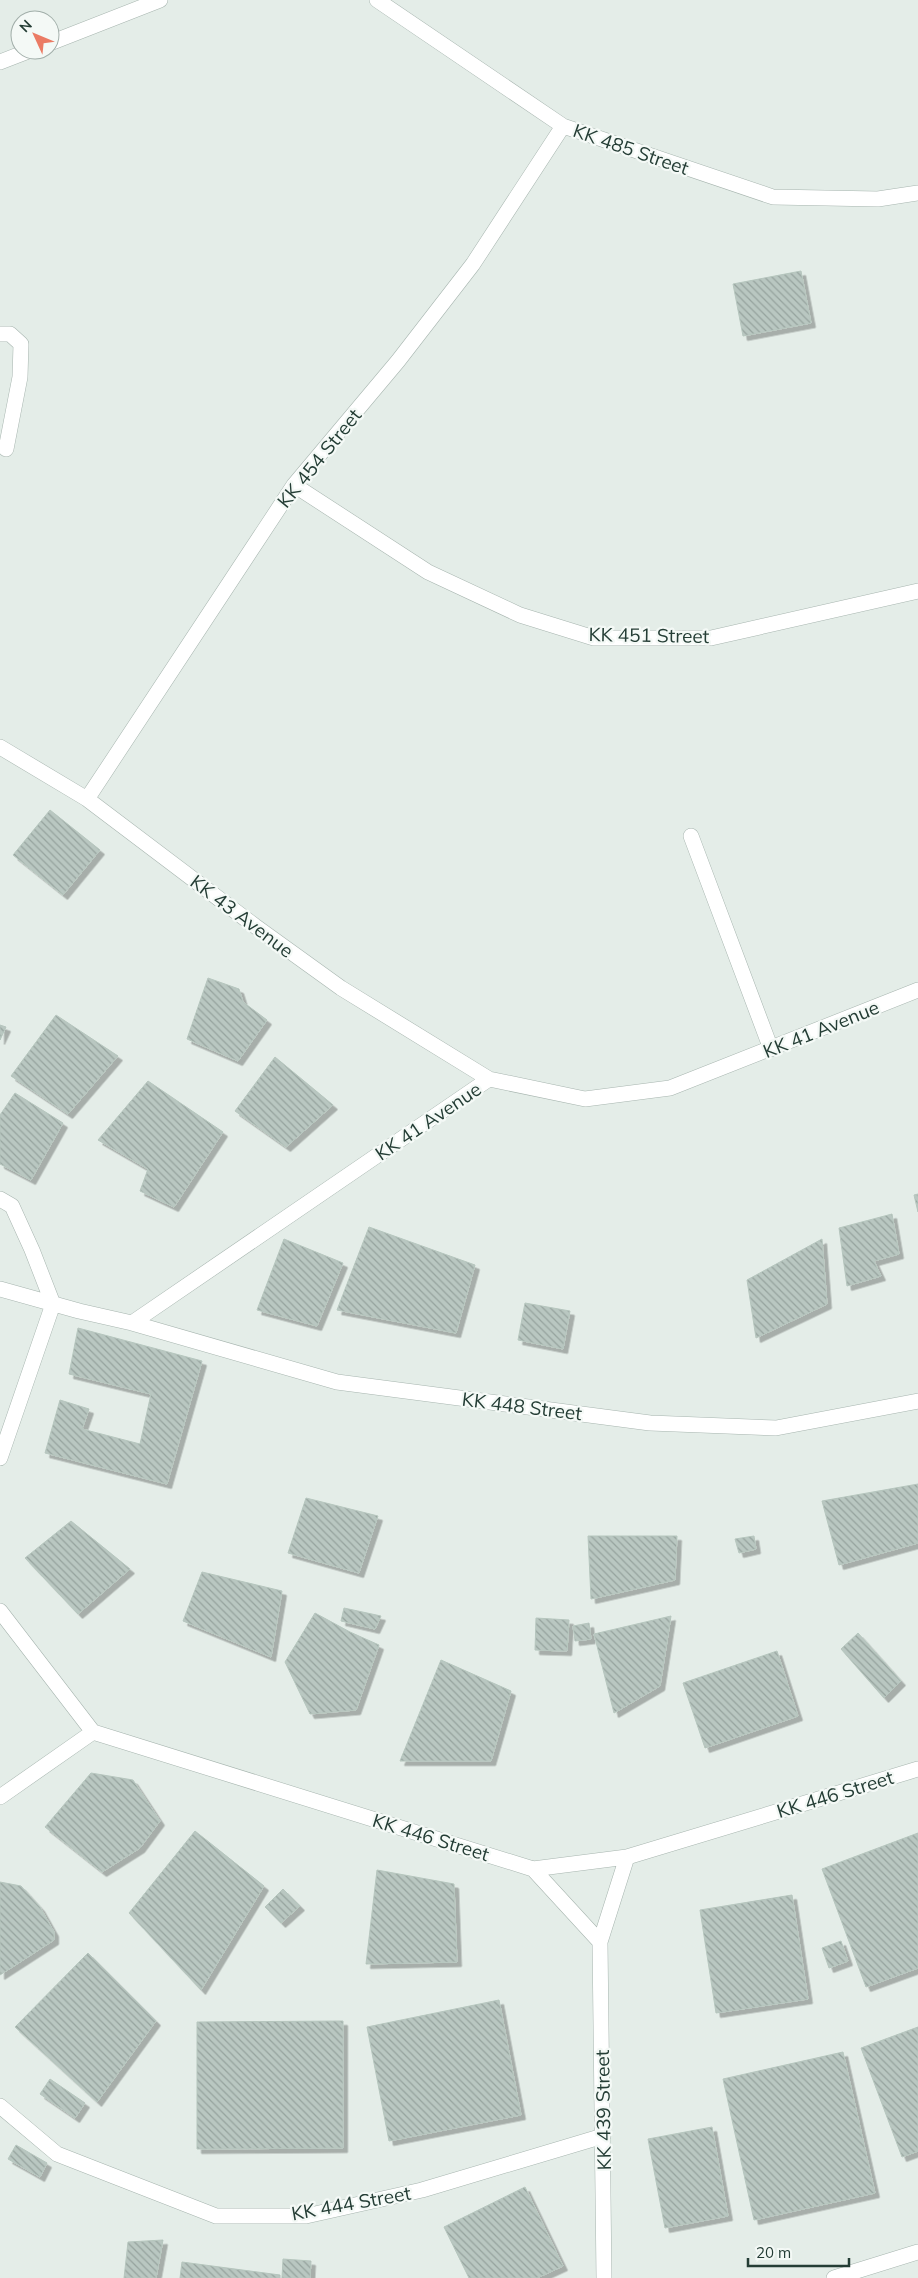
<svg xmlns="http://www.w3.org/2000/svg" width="918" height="2278" viewBox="0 0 918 2278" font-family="Mulish,sans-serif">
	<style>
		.building { fill: url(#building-back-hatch); stroke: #b6c6be; filter: url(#shadow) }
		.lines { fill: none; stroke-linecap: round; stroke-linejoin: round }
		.minor-casing { stroke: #a7b5af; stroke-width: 16 }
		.minor { stroke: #fff; stroke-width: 15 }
		.labels { text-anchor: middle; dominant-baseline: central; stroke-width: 4.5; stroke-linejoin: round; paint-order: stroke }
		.street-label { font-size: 19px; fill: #243d35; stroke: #f4f9f6 }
	</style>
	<defs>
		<pattern id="building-back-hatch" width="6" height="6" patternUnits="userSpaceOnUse" patternTransform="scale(1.25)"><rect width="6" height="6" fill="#b9c7c1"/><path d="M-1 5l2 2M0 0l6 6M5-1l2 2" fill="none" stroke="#96a39e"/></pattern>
		<filter id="shadow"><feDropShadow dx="4.5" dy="4.5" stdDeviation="0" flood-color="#0004"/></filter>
	</defs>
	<rect width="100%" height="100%" fill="#e4ede8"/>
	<path class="building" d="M801 271 811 323 743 336 733 284Z
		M50 810 100 850 63 895 13 855Z
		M208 978 239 989 243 1002 267 1020 238 1061 187 1039Z
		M56 1015 118 1056 68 1114 11 1076Z
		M0 1025 6 1027 0 1040Z
		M275 1057 333 1105 286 1147 235 1111Z
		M148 1081 223 1132 174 1207 140 1191 148 1169 98 1140Z
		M15 1093 63 1123 31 1180 0 1164V1115Z
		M918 1194V1212L914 1195Z
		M892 1214 899 1254 874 1261 881 1276 847 1286 839 1228Z
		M369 1227 475 1265 456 1333 337 1310Z
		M284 1239 343 1263 317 1326 257 1310Z
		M822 1239 827 1304 756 1338 747 1280Z
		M525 1303 570 1311 563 1349 518 1340Z
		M78 1328 202 1361 167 1484 45 1453 60 1400 89 1409 82 1429 140 1444 151 1394 69 1374Z
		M918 1484V1543L839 1565 822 1501Z
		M306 1498 378 1516 359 1573 288 1553Z
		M71 1521 130 1569 78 1614 25 1558Z
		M588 1536H677L675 1580 591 1599Z
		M754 1536 756 1549 739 1553 735 1539Z
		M202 1572 282 1591 271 1657 183 1621Z
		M344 1608 381 1616 375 1629 341 1621Z
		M315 1613 350 1632 379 1645 356 1710 310 1714 285 1662Z
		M671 1616 660 1686 614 1713 594 1634Z
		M536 1618 569 1620 567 1651 535 1650Z
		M589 1623 591 1639 575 1641 573 1626Z
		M858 1633 901 1681 884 1698 841 1649Z
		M777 1651 798 1716 705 1748 683 1683Z
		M441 1660 511 1691 491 1761H400Z
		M91 1773 133 1780 160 1821 140 1848 102 1872 45 1827Z
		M195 1831 264 1886 201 1990 129 1913Z
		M918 1833V1968L866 1987 822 1869Z
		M377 1870 454 1884 457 1962 366 1964Z
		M0 1882 21 1886 40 1907 54 1932V1940L0 1975Z
		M283 1889 300 1906 281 1923 265 1907Z
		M792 1895 808 1999 716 2013 700 1910Z
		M841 1941 848 1961 829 1968 822 1948Z
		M88 1953 156 2021 97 2102 15 2027Z
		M499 2000 521 2115 389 2141 367 2027Z
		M343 2021V2148L197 2149V2022Z
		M918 2027V2151L902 2157 861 2048Z
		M843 2052 875 2193 754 2220 723 2079Z
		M50 2079 85 2103 75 2118 40 2094Z
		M712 2127 728 2216 665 2228 648 2139Z
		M16 2145 47 2163 40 2177 8 2159Z
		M525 2187 563 2266 537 2278H469L444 2227Z
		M163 2240 156 2278H124L128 2242Z
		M283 2259 311 2261 310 2278H282Z
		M182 2262 280 2275V2278H180Z"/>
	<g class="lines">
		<defs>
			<path id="minor" d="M377 0 563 126 773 197 878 199 918 193
				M50 43 160 0
				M0 62 31 50
				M0 334H10L21 344 20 377 6 449
				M294 485 428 572 520 615 594 638H711L918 591
				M0 747 87 799 255 926 341 988 489 1079
				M87 799 294 485 398 361 473 264 563 126
				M691 836 771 1049
				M0 1199 12 1206 32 1250 53 1304 0 1458
				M0 1289 79 1311 132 1323 489 1079 585 1099 670 1088 918 990
				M132 1323 337 1382 650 1423 776 1428 918 1401
				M0 1611 93 1732 533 1869 627 1857 918 1769
				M0 1797 93 1732
				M533 1869 600 1942
				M0 2106 57 2154 216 2216H306L422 2190 603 2136
				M604 2278 600 1942 627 1857
				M834 2278 918 2252"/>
		</defs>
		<use href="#minor" class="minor-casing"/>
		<use href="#minor" class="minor"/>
	</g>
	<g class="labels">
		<g class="street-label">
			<text transform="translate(631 149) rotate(19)">KK 485 Street</text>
			<text transform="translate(319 458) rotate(-51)">KK 454 Street</text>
			<text transform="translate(649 635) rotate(1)">KK 451 Street</text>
			<text transform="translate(242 916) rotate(37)">KK 43 Avenue</text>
			<text transform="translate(821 1029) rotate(-22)">KK 41 Avenue</text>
			<text transform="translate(428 1121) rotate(-34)">KK 41 Avenue</text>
			<text transform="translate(522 1406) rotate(7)">KK 448 Street</text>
			<text transform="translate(835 1794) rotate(-17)">KK 446 Street</text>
			<text transform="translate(431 1837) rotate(17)">KK 446 Street</text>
			<text transform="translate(603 2110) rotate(-91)">KK 439 Street</text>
			<text transform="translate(351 2203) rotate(-10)">KK 444 Street</text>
		</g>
	</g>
	<g transform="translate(35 35) rotate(314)"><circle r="24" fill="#f4f9f6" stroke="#a1aea9"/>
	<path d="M0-4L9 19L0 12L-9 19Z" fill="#eb7b64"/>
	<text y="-8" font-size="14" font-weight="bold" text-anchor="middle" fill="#243d35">N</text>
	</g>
	<path d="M748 2258v8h101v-8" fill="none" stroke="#243d35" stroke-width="2.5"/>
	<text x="756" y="2258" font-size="15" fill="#243d35" stroke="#f4f9f6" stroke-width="4" paint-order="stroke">20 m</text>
</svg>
